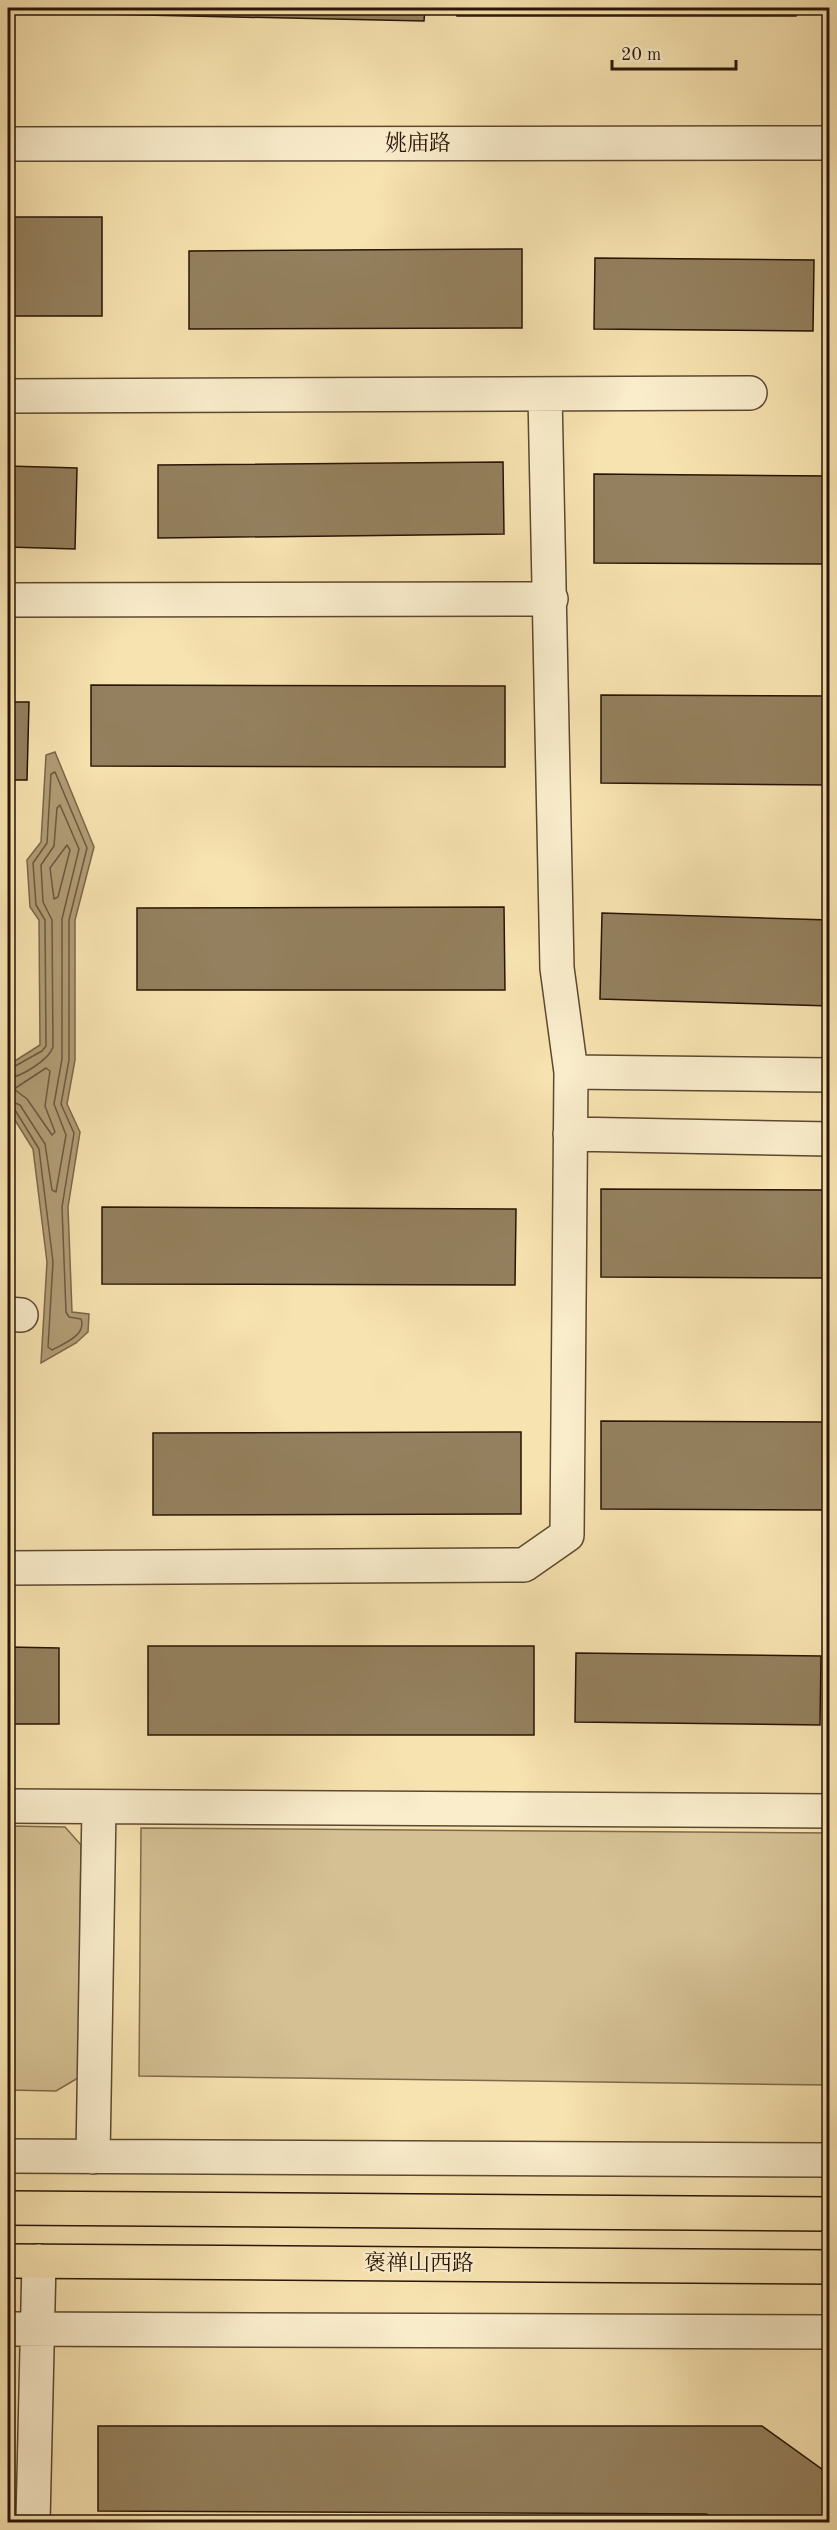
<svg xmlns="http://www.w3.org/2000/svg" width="837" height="2530" viewBox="0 0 837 2530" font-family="'Old Standard TT','Noto Serif SC',serif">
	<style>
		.green { fill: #d4c093; stroke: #7e6a4c; stroke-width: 1.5 }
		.water { fill: #b19d76; stroke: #7b6649; stroke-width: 1.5 }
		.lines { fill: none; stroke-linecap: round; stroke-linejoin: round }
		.shore { stroke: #6d583e; stroke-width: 1.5 }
		.building { fill: #94805e; stroke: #291405; stroke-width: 1.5 }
		.minor-casing { stroke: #5c4830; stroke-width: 36 }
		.major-casing { stroke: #291405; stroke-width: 36 }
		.minor { stroke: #faedcc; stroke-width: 33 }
		.major { stroke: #f7e3b0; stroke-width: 33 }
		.labels { text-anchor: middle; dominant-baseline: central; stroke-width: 4.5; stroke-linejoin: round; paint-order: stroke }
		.street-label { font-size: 22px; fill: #291405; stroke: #faedcc }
	</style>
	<rect width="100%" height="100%" fill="#f7e3b0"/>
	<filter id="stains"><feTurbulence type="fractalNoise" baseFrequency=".00333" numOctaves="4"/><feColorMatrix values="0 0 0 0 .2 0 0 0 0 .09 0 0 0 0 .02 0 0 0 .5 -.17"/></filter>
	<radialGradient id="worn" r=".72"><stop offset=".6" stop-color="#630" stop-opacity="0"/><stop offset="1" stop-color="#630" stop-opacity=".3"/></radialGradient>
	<path class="green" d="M8 1826 65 1827 81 1845 78 2078 56 2091 8 2090Z
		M141 1828 829 1833V2085L139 2076Z"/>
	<path class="water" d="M55 752 94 847 75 920V1060L67 1104 80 1132 68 1207 72 1312 89 1314 88 1332 76 1343 41 1363 47 1262 33 1149 8 1109 10 1064 40 1045 39 920 30 907 27 860 41 842 46 755Z"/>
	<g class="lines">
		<path class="shore" d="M67 845 70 850 58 897 54 899 50 868Z
			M46 1068 50 1071 45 1106 55 1132 52 1135 27 1099 14 1089Z
			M8 1070 42 1051 46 1046 45 920 36 905 33 863 47 843 51 774 55 772 87 848 69 920V1060L61 1104 74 1133 62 1207 66 1312 69 1317 81 1319C87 1335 63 1344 52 1350L48 1347 53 1262 39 1149 15 1110 8 1107
			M8 1078C21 1077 49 1060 53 1047L52 920 43 902 41 865 54 846 57 808 60 805 79 849 62 919V1059L54 1104 66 1135 56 1192 52 1190 45 1144 20 1105 8 1100"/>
	</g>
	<path class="building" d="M53 8H425L424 21 53 13Z
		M457 8H796V16H457Z
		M8 217H102V316H8Z
		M823 223H830V1021H828Z
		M522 249V328L189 329V251Z
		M595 258 814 260 813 331 594 329Z
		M503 462 504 534 158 538V465Z
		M8 466 77 468 75 549 8 547Z
		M594 474 830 476V564L594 563Z
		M91 685 505 686V767L91 766Z
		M601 695 830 696V785L601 783Z
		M8 702H29L27 780H8Z
		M504 907 505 990H137V908Z
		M602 913 830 920V1006L600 999Z
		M601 1189 830 1190V1278L601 1277Z
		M102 1207 516 1209 515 1285 102 1284Z
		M830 1333V1731H825Z
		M601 1421 830 1422V1510L601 1509Z
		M521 1432V1514L153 1515V1433Z
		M8 1434H11L9 1513H8Z
		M148 1646H534V1735H148Z
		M8 1647 59 1648V1724H8Z
		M576 1653 821 1656 820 1725 575 1722Z
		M98 2426H762L830 2475V2522H719L706 2514 98 2511Z"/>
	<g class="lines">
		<defs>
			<path id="minor" d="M8 144 830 143
				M8 396 750 393
				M8 600 551 599
				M571 1072 830 1075
				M570 1134 830 1139
				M8 1314 21 1315
				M8 1568 524 1565 567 1535 571 1072 557 968 545 395
				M8 1806 830 1811
				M8 2156 830 2160
				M93 2157 99 1807
				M8 2329 830 2332
				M33 2522 39 2261"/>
			<path id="major" d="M8 2208 830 2214
				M8 2261 830 2267"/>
		</defs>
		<use href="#minor" class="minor-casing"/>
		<use href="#major" class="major-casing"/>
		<use href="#minor" class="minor"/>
		<use href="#major" class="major"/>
	</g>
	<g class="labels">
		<g class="street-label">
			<text x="418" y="144">姚庙路</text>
			<text x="419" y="2264">褒禅山西路</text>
		</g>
	</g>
	<rect width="837" height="2530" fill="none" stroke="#f7e3b0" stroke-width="30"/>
	<rect x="9" y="9" width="819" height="2512" fill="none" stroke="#291405" stroke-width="3"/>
	<rect x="15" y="15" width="807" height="2500" fill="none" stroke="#291405" stroke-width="1.5"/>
	<path d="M612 60v9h124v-9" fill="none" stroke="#291405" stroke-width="3"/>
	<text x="621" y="60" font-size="18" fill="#291405" stroke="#faedcc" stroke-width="4.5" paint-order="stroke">20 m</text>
	<rect width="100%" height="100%" filter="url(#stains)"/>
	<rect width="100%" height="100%" fill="url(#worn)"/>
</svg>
